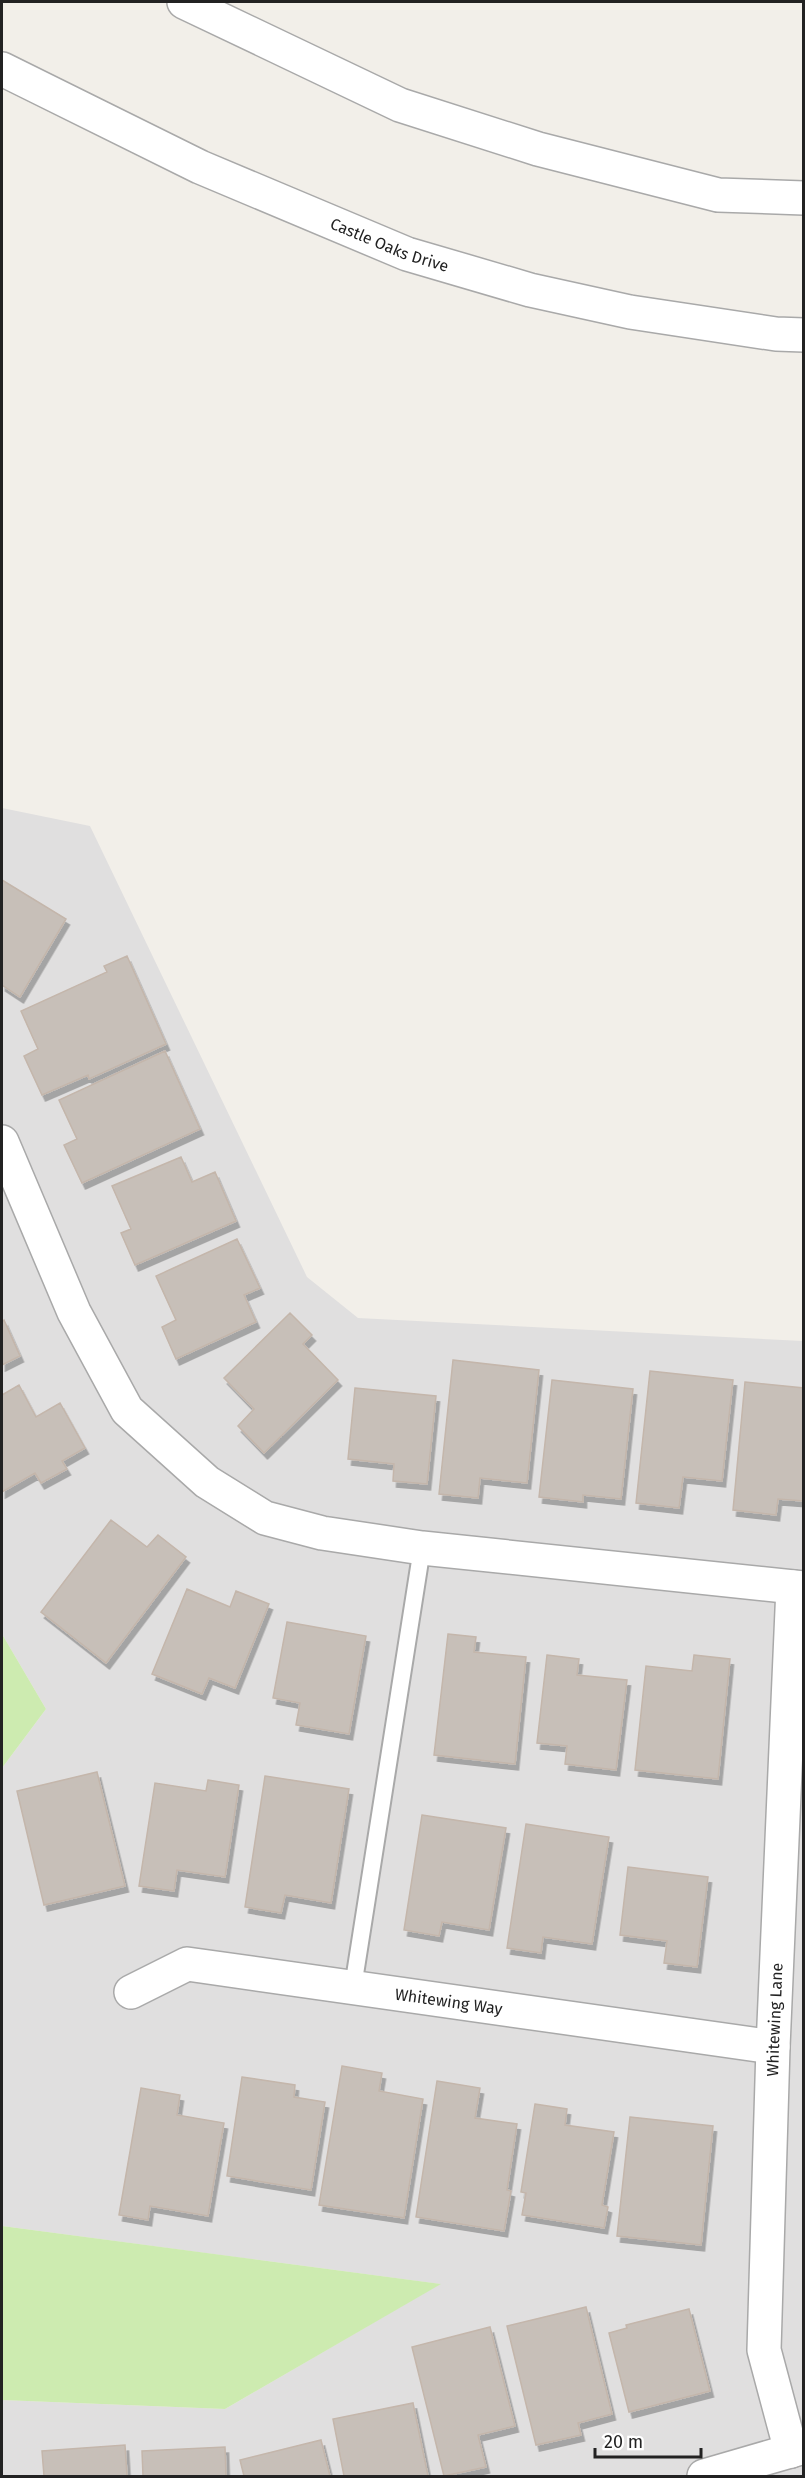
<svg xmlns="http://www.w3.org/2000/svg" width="805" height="2478" viewBox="0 0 805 2478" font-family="'Fira Sans',sans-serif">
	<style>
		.residential { fill: #e0dfdf }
		.grass { fill: #cdebb0 }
		.building { fill: #c7bfb8; stroke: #c4b6ab; stroke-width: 1.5; filter: url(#shadow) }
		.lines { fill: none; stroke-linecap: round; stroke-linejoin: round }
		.lane-casing { stroke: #a9a9a9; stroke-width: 20 }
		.street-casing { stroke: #a9a9a9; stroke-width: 36 }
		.lane { stroke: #fff; stroke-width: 16 }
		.street { stroke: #fff; stroke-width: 33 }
		.labels { text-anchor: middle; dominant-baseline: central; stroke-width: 4.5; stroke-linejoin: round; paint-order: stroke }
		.street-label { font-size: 16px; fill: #222; stroke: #fff }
	</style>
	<defs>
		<filter id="shadow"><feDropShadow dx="3.5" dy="6" stdDeviation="0" flood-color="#0004"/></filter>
	</defs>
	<rect width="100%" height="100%" fill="#f2efe9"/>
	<path class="residential" d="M2 808 90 826 307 1277 358 1318 803 1341V2476H2V2400L225 2409 440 2284 2 2226V1768L46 1709 2 1634Z"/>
	<path class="grass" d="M2 1634 46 1709 2 1768Z
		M2 2226 441 2284 225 2409 2 2400Z"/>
	<path class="building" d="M2 880 66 919 20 997 2 985Z
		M127 956 166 1044 89 1079 88 1075 42 1095 24 1056 38 1049 21 1011 107 972 104 966Z
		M165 1051 200 1129 82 1183 64 1145 77 1139 59 1100Z
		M181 1157 192 1182 215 1172 236 1221 135 1265 121 1233 131 1229 112 1186Z
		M237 1239 260 1288 244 1295 256 1322 176 1359 162 1327 176 1320 156 1276Z
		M290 1313 312 1335 303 1344 338 1380 264 1453 238 1426 254 1409 224 1378Z
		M4 1320 20 1356 2 1365V1322Z
		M453 1360 539 1370 527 1483 480 1478 478 1498 439 1494Z
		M650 1371 733 1380 722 1481 683 1477 679 1508 636 1503Z
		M552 1380 633 1389 621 1499 583 1495V1502L539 1497Z
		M745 1382 804 1388V1501L778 1499 776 1515 733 1510Z
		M19 1385 36 1417 60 1403 85 1448 62 1461 67 1469 41 1483 35 1473 2 1492V1395Z
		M355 1388 436 1396 427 1484 393 1481 394 1464 348 1459Z
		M111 1520 147 1547 158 1535 186 1557 106 1663 41 1612Z
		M187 1589 230 1607 236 1591 269 1604 235 1688 209 1678 202 1694 152 1674Z
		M287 1622 366 1636 349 1734 296 1725 300 1703 273 1698Z
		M448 1634 476 1637 474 1652 526 1657 515 1764 434 1755Z
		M547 1655 579 1659 577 1675 627 1680 616 1770 565 1764 567 1746 537 1743Z
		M694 1655 730 1659 718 1779 635 1770 646 1666 692 1671Z
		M97 1772 125 1886 44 1905 17 1791Z
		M265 1776 349 1789 331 1903 285 1895 281 1913 245 1907Z
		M208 1780 239 1785 225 1877 177 1870 174 1891 139 1886 155 1783 206 1791Z
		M422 1815 506 1828 489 1930 442 1922 439 1936 404 1930Z
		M526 1824 609 1837 592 1944 543 1937 541 1953 507 1948Z
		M628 1867 708 1877 697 1967 664 1963 667 1941 620 1935Z
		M342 2066 382 2073 379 2091 423 2099 404 2218 319 2205Z
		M242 2077 295 2085 294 2097 325 2102 311 2190 227 2176Z
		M437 2081 480 2088 475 2118 517 2124 507 2190 511 2191 504 2231 416 2217Z
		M141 2088 180 2095 177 2115 224 2123 208 2216 150 2206 148 2220 119 2215Z
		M535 2104 567 2109 565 2125 614 2132 602 2205 608 2207 604 2228 522 2215 526 2193 521 2192Z
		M630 2117 713 2126 701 2245 617 2236Z
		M586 2307 612 2414 578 2423 581 2435 536 2445 507 2326Z
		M689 2309 710 2391 629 2412 609 2333 627 2328 626 2325Z
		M490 2327 515 2426 478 2435 486 2467 444 2476 412 2347Z
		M413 2403 428 2476H344L333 2419Z
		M321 2440 330 2476H244L240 2460Z
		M125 2445 127 2476H44L42 2451Z
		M225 2447 226 2476H143L142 2451Z"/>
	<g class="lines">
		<defs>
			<path id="lane" d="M353 1987 422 1548"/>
			<g id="street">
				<path d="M184 2 400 105 538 149 718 195 804 198"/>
				<path id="s1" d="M2 69 200 167 407 254 530 290 630 312 776 334 804 335"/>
				<path d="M2 1142 74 1312 127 1410 207 1482 265 1518 322 1533 422 1548 804 1588"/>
				<path id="s2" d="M131 1992 187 1964 773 2047"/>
				<path id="s3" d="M791 2451 764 2350 773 2047 793 1587"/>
				<path d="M704 2476 804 2447"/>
			</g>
		</defs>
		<use href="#lane" class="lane-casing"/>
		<use href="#street" class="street-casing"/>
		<use href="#lane" class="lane"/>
		<use href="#street" class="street"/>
	</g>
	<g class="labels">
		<g class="street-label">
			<text stroke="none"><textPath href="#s1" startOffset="426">Castle Oaks Drive</textPath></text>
			<text stroke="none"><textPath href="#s2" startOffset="327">Whitewing Way</textPath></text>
			<text stroke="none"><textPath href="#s3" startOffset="435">Whitewing Lane</textPath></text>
		</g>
	</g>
	<rect width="805" height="2478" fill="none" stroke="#222222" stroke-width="6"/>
	<path d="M595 2448v9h106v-9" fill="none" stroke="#222222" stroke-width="3"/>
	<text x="604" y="2448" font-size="18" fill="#222222" stroke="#ffffff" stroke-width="4.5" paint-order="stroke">20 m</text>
</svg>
